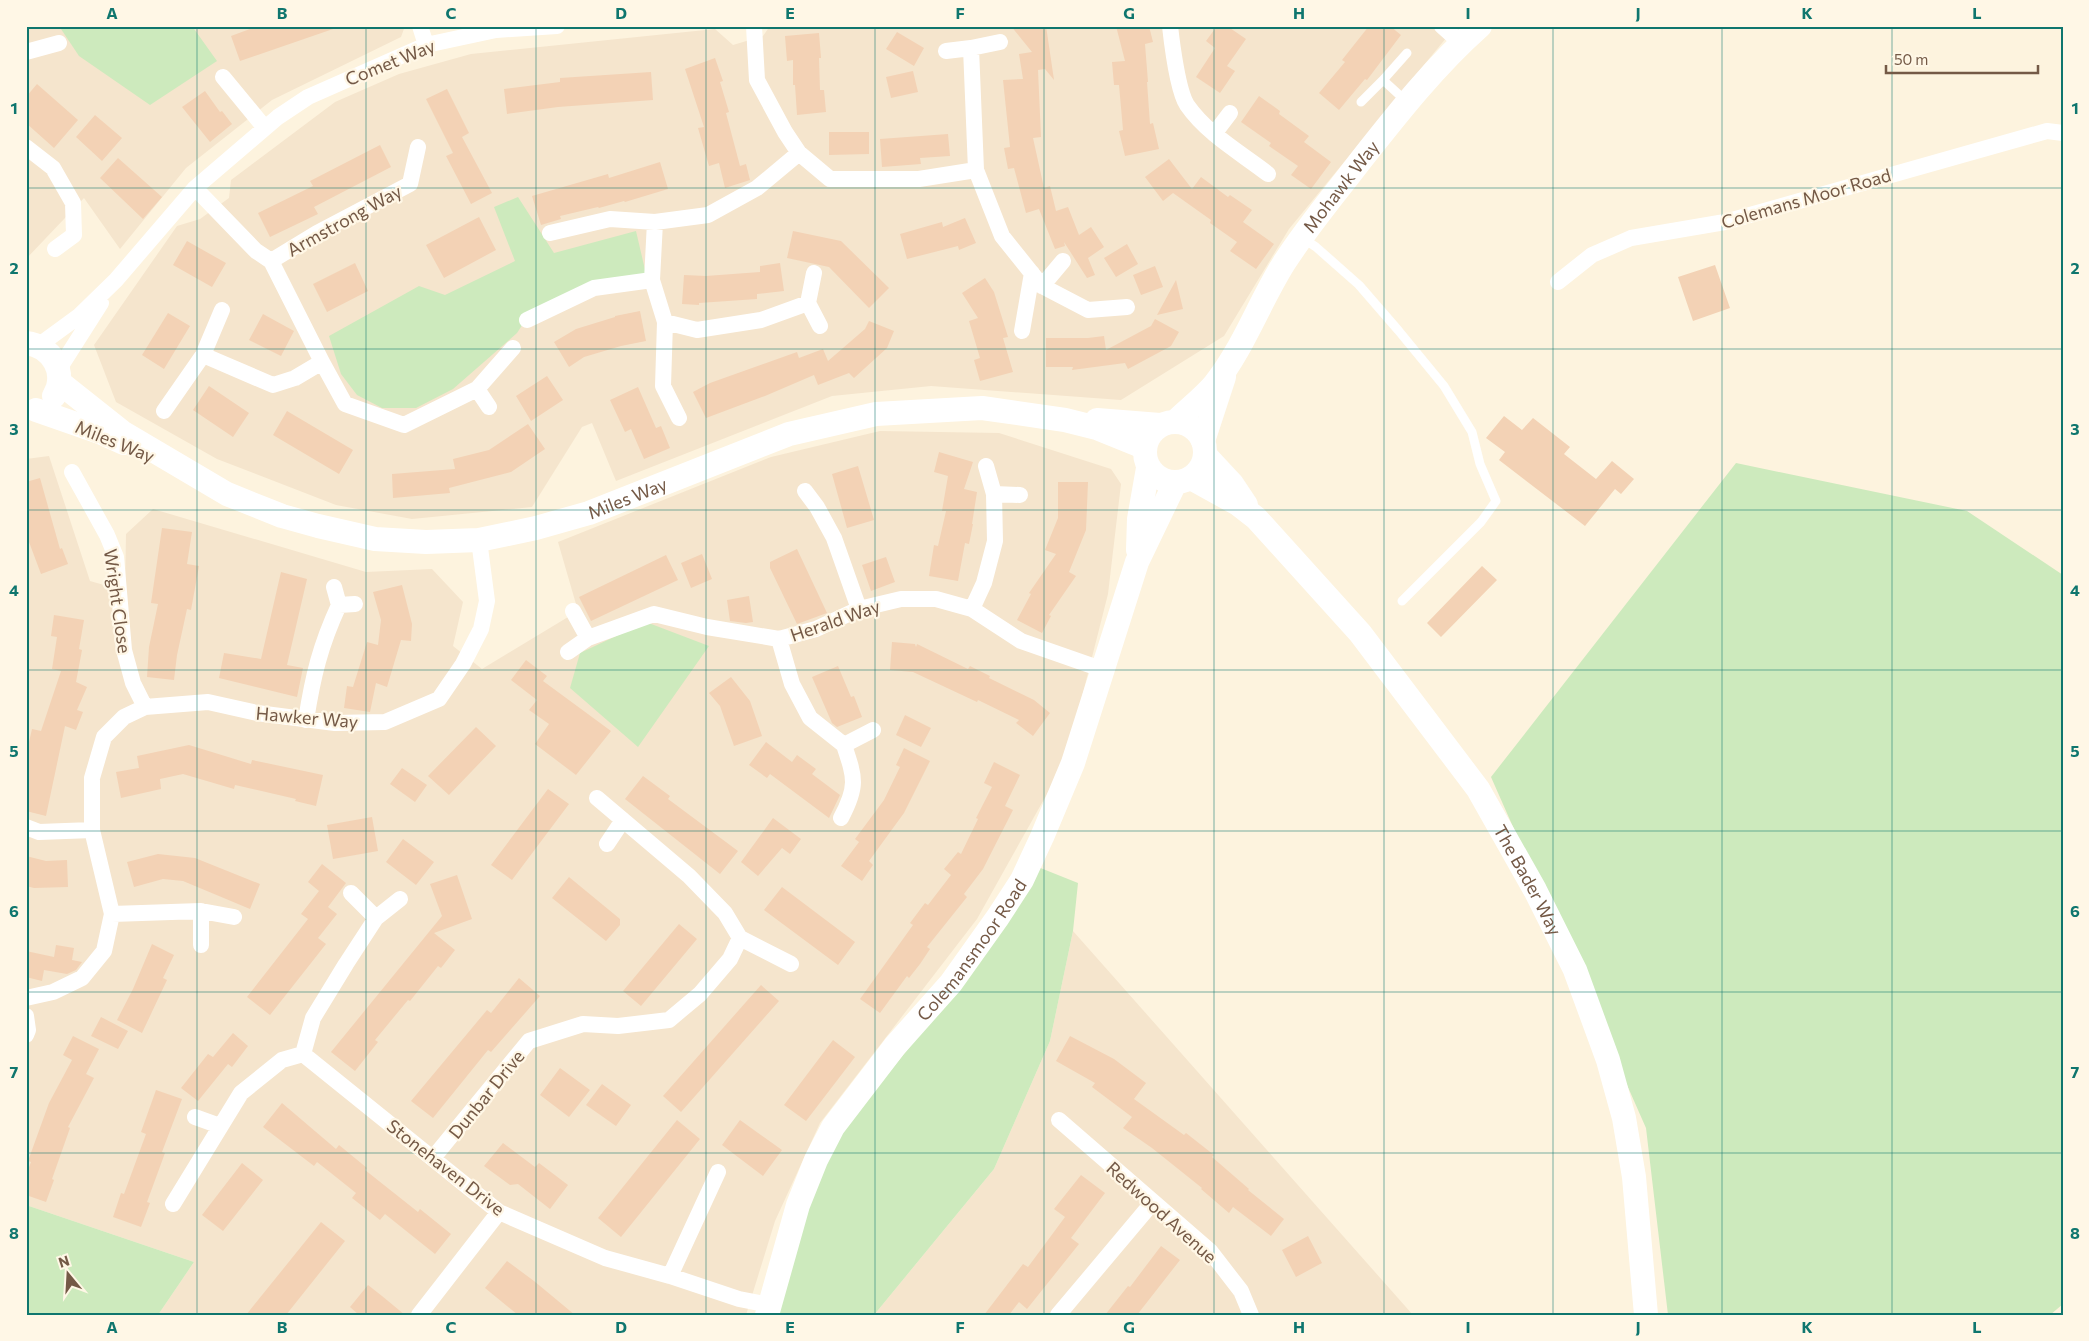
<svg xmlns="http://www.w3.org/2000/svg" width="2089" height="1341" viewBox="0 0 2089 1341" font-family="Commissioner,sans-serif">
	<style>
		.residential { fill: #f5e5cd }
		.green { fill: #cdeabd }
		.building { fill: #f3d2b5 }
		.lines { fill: none; stroke-linecap: round; stroke-linejoin: round }
		.lane { stroke: #fff; stroke-width: 9 }
		.street { stroke: #fff; stroke-width: 16 }
		.secondary { stroke: #fff; stroke-width: 24 }
		.grid { fill: none; stroke: #0f766e; stroke-width: 1; stroke-opacity: 0.55 }
		.labels { text-anchor: middle; dominant-baseline: central; stroke-width: 4.5; stroke-linejoin: round; paint-order: stroke }
		.street-label { font-size: 18px; fill: #745946; stroke: #fff7e6 }
		.neatline { fill: none; stroke: #0f766e; stroke-width: 2 }
		.grid-label { font-size: 16px; text-anchor: middle; font-weight: bold; fill: #0f766e }
	</style>
	<rect width="100%" height="100%" fill="#fdf3de"/>
	<path class="residential" d="M26 26H405L401 37 272 100 186 168 120 249 84 198 26 259Z
		M770 26H1456L1289 229 1224 336 1121 400 931 386 832 396 616 481 592 423 582 427 532 507 412 519 336 505 217 459 116 402 94 345 177 226 200 219 229 198 231 180 335 102 399 74 471 54 715 29 733 45 763 36Z
		M880 431 999 433 1111 469 1121 484 1108 594 1066 760 977 919 820 1123 775 1221 746 1315H158L194 1262 26 1205V459L49 456 90 581 125 591 126 534 153 509 366 572 432 569 463 602 453 646 482 669 578 611 558 542 771 457Z
		M1073 931 1413 1315H874L994 1169 1050 1041Z"/>
	<path class="green" d="M59 26H192L217 61 150 105 79 56Z
		M518 197 554 253 636 231 646 274 532 310 517 333 453 389 416 408H382L357 395 341 374 329 336 419 286 445 295 515 261 494 207Z
		M1736 463 1967 511 2063 575V1304L2050 1315H1668L1646 1128 1491 777Z
		M646 622 709 646 638 747 570 688 580 653Z
		M1038 867 1078 883 1073 931 1050 1041 994 1169 874 1315H773L815 1185 848 1123 981 959Z
		M26 1205 194 1262 158 1315H30L26 1313Z"/>
	<path class="building" d="M258 26H333V29L240 61 231 36Z
		M1011 26H1046L1054 80 1045 69 1038 70 1041 137 1033 138 1044 188 1050 186 1056 211 1068 207 1079 235 1091 227 1104 247 1088 258 1095 275 1087 278 1064 242 1065 246 1055 249 1039 209 1026 213 1014 168 1008 169 1004 148 1010 147 1003 80 1023 79 1019 54 1032 52Z
		M1116 26H1149L1153 42 1145 44 1148 82H1147L1150 124 1153 123 1159 149 1125 156 1119 131 1123 130 1119 85H1114L1112 62 1125 61Z
		M1217 26H1227L1246 39 1227 66 1235 71 1220 93 1196 77 1215 48 1206 41Z
		M1369 26H1390L1401 35 1367 80 1365 79 1339 110 1319 93 1345 62 1342 60Z
		M897 32 924 48 914 66 886 49Z
		M819 33 821 58H819L820 90H824L826 112 797 115 795 85H793V60L787 61 785 36Z
		M715 58 723 81 720 82 729 112 726 113 740 166 746 164 750 180 725 188 719 163 709 166 698 128 704 127 685 69Z
		M913 71 918 92 891 98 886 77Z
		M651 72 653 100 558 107 507 114 504 89 560 82V78Z
		M37 84 78 120 54 148 26 123V97Z
		M447 89 469 133 462 137 492 193 471 204 446 156 453 153 426 99Z
		M205 91 220 112 222 111 232 124 210 142 182 107Z
		M1259 96 1280 111 1279 114 1309 136 1304 142 1331 162 1311 189 1291 175 1298 166 1269 146 1271 143 1241 122Z
		M95 115 122 138 102 161 76 137Z
		M829 132H869V154L829 155Z
		M948 134 950 156 920 158 921 164 882 167 880 139Z
		M380 145 391 167 314 207 318 214 270 237 258 213 313 186 310 181Z
		M118 158 162 197 143 219 100 178Z
		M1169 159 1192 189 1201 177 1228 197 1230 195 1252 210 1243 222 1274 244 1256 269 1230 251 1237 242 1210 223 1211 220 1173 193 1163 201 1145 177Z
		M660 162 668 189 625 202 624 201 599 208 598 207 560 216 561 219 541 225 532 196 608 174 609 178Z
		M479 217 496 250 444 278 426 245Z
		M965 218 976 243 959 250 958 246 907 259 900 234 942 222 943 227Z
		M793 231 841 241 889 288 869 308 829 267 787 258Z
		M187 241 226 263 212 287 173 265Z
		M1127 244 1138 264 1116 277 1104 258Z
		M355 263 368 291 327 312 313 284Z
		M780 263 784 291 757 294V299L699 303V305L682 304 684 275 706 276 760 272V266Z
		M1715 265 1730 308 1693 321 1678 277Z
		M1155 266 1163 287 1141 295 1133 275Z
		M985 278 994 292 1008 337 1003 338 1013 372 980 381 974 360 980 358 969 321 978 318 962 293Z
		M1176 280 1183 309 1157 315Z
		M640 311 646 341 621 346 584 357 569 367 554 342 576 329 615 317V316Z
		M168 313 190 326 164 369 142 355Z
		M263 314 294 331 281 356 249 340Z
		M1155 319 1179 332 1171 346 1128 369 1125 363 1072 370 1073 367H1046V338H1088L1104 336 1106 350 1151 326Z
		M869 321 894 331 887 348 854 378 849 373 818 385 814 375 765 396 706 418 693 392 710 383 797 352 799 358 823 349 828 361 865 329Z
		M547 376 563 400 531 421 516 396Z
		M209 386 249 413 233 437 193 410Z
		M638 387 656 428 661 426 670 448 644 459 631 429 625 432 610 400Z
		M287 411 353 450 339 474 273 435Z
		M1504 416 1522 430 1533 418 1570 447 1564 454 1596 479 1612 461 1634 479 1621 494 1615 489 1585 526 1499 460 1505 452 1486 438Z
		M528 424 545 449 511 472 449 488 450 493 393 498 392 474 455 469 453 459 489 450Z
		M939 452 973 462 964 489 977 492 972 524H973L969 544 965 543 958 581 929 576 934 545 938 546 946 511H942L948 476 934 472Z
		M858 466 874 520 847 528 832 474Z
		M40 478 60 549 62 548 68 564 41 574 26 534V482Z
		M1058 482H1088L1086 530 1069 572 1076 576 1049 615 1051 616 1042 633 1017 620 1031 594 1029 593 1056 554 1045 550 1058 518Z
		M162 528 192 532 187 564 199 566 191 610 187 609 177 655 174 680 147 677 149 647 158 604 151 603Z
		M797 549 827 613 797 624 770 568V562Z
		M702 554 712 579 691 588 681 563Z
		M666 555 678 580 591 621 579 597Z
		M886 557 895 582 871 591 862 565Z
		M1482 566 1497 580 1441 637 1427 623Z
		M281 572 307 579 287 665 303 668 297 697 219 678 224 653 261 659Z
		M402 585 412 624 411 641 401 640 387 687 376 683 370 712 344 708 347 686 353 687 367 642 378 645 381 620 373 592Z
		M749 596 753 622 746 623 730 621 727 600Z
		M54 615 84 620 79 649 82 650 76 682 87 687 77 710 83 712 76 730 65 726 46 816 26 811V755L32 729 41 731 61 671 52 669 57 637 51 636Z
		M892 642 915 644 916 647 917 644 968 669 970 666 990 676 989 678 1034 700 1050 713 1033 736 1016 723 1019 720 978 700 977 702 913 672 890 670Z
		M526 660 547 676 543 681 611 731 576 775 535 744 549 724 529 710 537 700 511 680Z
		M838 666 851 697 854 696 862 717 837 727 832 723 812 677Z
		M731 677 750 701 762 736 734 746 720 706 709 693Z
		M905 715 931 728 921 747 896 735Z
		M476 727 496 746 449 795 428 776Z
		M766 742 792 762 797 755 816 769 812 774 840 795 829 818 770 774 767 778 749 765Z
		M189 745 251 764 252 760 323 775 316 806 295 801 296 799 235 785 234 789 183 774 160 779 161 789 121 798 116 772 139 768 137 756Z
		M904 748 930 761 904 813 869 861 873 865 862 881 841 866 859 842 855 839 884 800 900 767 896 765Z
		M994 762 1020 775 1005 806 1013 810 983 869 964 894 967 897 927 947 930 949 920 964 909 978 907 976 880 1013 860 999 913 925 910 923 925 903 928 905 951 875 944 869 958 852 961 854 978 819 976 818 992 787 984 783Z
		M402 768 427 785 415 802 390 784Z
		M643 776 670 796 668 799 738 851 720 874 625 799Z
		M548 789 569 804 512 880 491 865Z
		M372 817 378 851 333 859 327 825Z
		M773 818 801 839 790 854 782 848 758 876 741 862Z
		M403 839 434 862 416 885 386 862Z
		M158 854 195 858 260 884 250 909 183 881 163 879 134 887 127 862Z
		M26 856 46 861 67 860 68 887 34 888 26 886Z
		M322 864 346 883 328 907 337 914 318 938 326 944 270 1015 247 997 308 919 301 914 319 891 308 882Z
		M457 875 472 919 434 933 455 950 441 968 438 966 410 1001 408 1000 375 1040 378 1042 355 1071 331 1052 442 916 430 884Z
		M569 877 620 919V925L606 941 552 898Z
		M782 887 855 942 838 965 764 910Z
		M679 924 697 939 641 1006 623 991Z
		M152 944 174 955 163 978 167 980 142 1033 117 1020 133 989Z
		M56 945 74 948 72 960 82 962 76 970 67 974 44 970 42 981 26 977V951L54 957Z
		M519 978 540 996 491 1052 488 1050 433 1118 411 1101 487 1010 491 1013Z
		M761 985 779 1001 681 1112 663 1096Z
		M101 1017 128 1031 118 1049 91 1036Z
		M233 1033 248 1046 232 1067 228 1064 198 1101 181 1088 208 1054 213 1057Z
		M73 1036 99 1049 86 1074 94 1078 68 1127 70 1128 52 1179 54 1180 46 1202 26 1195V1175L31 1162 28 1161 49 1103 72 1060 63 1055Z
		M1070 1036 1114 1059 1146 1083 1134 1099 1184 1135 1186 1133 1214 1155 1212 1157 1249 1189 1248 1190 1284 1219 1271 1236 1233 1207 1229 1213 1201 1189 1202 1188 1152 1148 1123 1128 1132 1117 1092 1087 1095 1083 1056 1061Z
		M833 1040 855 1057 806 1121 784 1105Z
		M560 1068 590 1090 569 1117 540 1095Z
		M602 1084 631 1105 616 1126 586 1105Z
		M156 1090 182 1099 162 1152 165 1153 147 1202 150 1203 141 1227 113 1217 121 1193 124 1194 146 1134 141 1132Z
		M282 1103 336 1149 339 1145 367 1168 365 1170 418 1212 420 1209 451 1234 435 1254 385 1214 380 1220 352 1198 356 1193 336 1177 317 1162 314 1166 263 1127Z
		M677 1120 700 1139 621 1237 598 1218Z
		M740 1120 782 1150 763 1176 722 1145Z
		M503 1143 535 1167 539 1163 568 1185 550 1209 518 1184 510 1185 484 1166Z
		M242 1163 263 1180 223 1231 202 1215Z
		M1081 1175 1105 1193 1071 1238 1079 1244 1027 1309 1019 1302 1009 1315H984L1023 1264 1028 1267 1065 1217 1054 1209Z
		M321 1222 345 1241 286 1315H246Z
		M1308 1236 1322 1263 1296 1277 1282 1250Z
		M1161 1246 1180 1260 1137 1315H1105L1128 1286 1130 1287Z
		M507 1261 534 1281 575 1315H518L485 1288Z
		M368 1285 382 1296 405 1315H359L350 1307Z"/>
	<g class="lines">
		<path class="lane" d="M1383 80 1407 53
			M1361 102 1383 80 1406 101
			M1301 237 1316 247 1359 285 1398 330 1444 386 1472 432 1480 464 1496 501 1481 522 1402 601"/>
		<path class="street" d="M420 26 426 45
			M754 26 757 80 785 132 799 153 830 179H919L976 170 1002 236 1042 286 1088 310 1127 307
			M1170 26C1172 44 1178 91 1187 105 1207 134 1241 153 1268 174
			M1442 26 1461 43
			M946 51 971 48
			M26 52 59 43
			M223 77 265 128
			M1214 134 1230 113
			M26 147 53 168 73 203 74 235 55 249
			M976 170 971 48 1000 42
			M195 188 256 251 271 261 322 362 345 404 404 425 477 389 513 348
			M655 222 652 280 665 322 697 330 761 320 808 303 814 273
			M550 233 610 219 655 222 708 215 757 188 799 153
			M271 261 317 233 410 184 418 147
			M1558 282 1592 255 1631 238 1725 222 2047 131 2063 133
			M1042 286 1063 261
			M808 303 820 326
			M222 310 203 355 273 385 295 378 322 362
			M527 320 594 288 652 280
			M665 322 663 386 679 418
			M1022 331 1032 273
			M38 346 79 316 116 280 195 188 278 117 308 97 426 45 496 30 557 26
			M59 369 101 303
			M477 389 489 407
			M164 411 203 355
			M72 472 107 535 116 557 124 650 133 683 145 707
			M805 491 817 507 834 538 859 609
			M994 494 1020 495
			M339 605 355 604
			M972 609 984 583 995 541 994 494 986 466
			M573 611 588 638 654 614 707 627 779 639 816 629 859 609 901 599H936L972 609 1021 641 1104 670
			M779 639 792 684 810 718 844 745 873 730
			M568 652 588 638
			M306 720C313 676 320 646 339 605L334 587
			M841 818C858 786 855 778 844 745
			M26 827 39 832 92 830
			M607 844 623 820
			M351 893 376 918
			M112 914 201 911 234 917
			M740 938 791 964
			M201 945V911
			M26 998 53 992 82 978 104 951 112 914 92 830V778L104 737 124 717 145 707 208 702 257 713 335 723 385 722 439 699 463 664 481 629 487 601 479 540
			M26 1016 28 1030 26 1035
			M303 1054 313 1018 346 964 376 918 400 899
			M195 1117 220 1126
			M1059 1120 1210 1251 1241 1291 1251 1315
			M433 1158 529 1041 583 1024 618 1026 669 1020 700 994 730 959 740 938 725 913 689 876 597 798
			M173 1204 241 1093 282 1060 303 1054 499 1212 605 1258 670 1276 739 1299 770 1305
			M670 1276 718 1172
			M419 1315 499 1212
			M1058 1315 1153 1202"/>
		<g class="secondary">
			<path d="M26 343C52 346 68 373 54 396"/>
			<path id="s1" d="M59 382 122 432 227 494 282 516 318 526 375 539 426 542 479 540 536 528 589 513 789 434 876 414 982 408 1065 420 1097 428 1144 447"/>
			<path d="M36 410 102 433 124 443"/>
			<path d="M1097 420 1160 425"/>
			<circle cx="1175" cy="452" r="30"/>
			<path id="s2" d="M1175 422C1187 410 1203 398 1214 385 1243 349 1259 303 1284 263 1307 227 1335 194 1361 160 1398 113 1435 66 1480 26"/>
			<path d="M1203 441 1224 377"/>
			<path d="M1205 455 1232 484 1246 505"/>
			<path id="s3" d="M1191 478 1238 504 1256 518 1360 633 1478 789 1535 890 1575 970 1608 1060 1624 1118 1634 1177 1646 1315"/>
			<path d="M1138 550 1139 519 1148 468"/>
			<path id="s4" d="M767 1315 798 1205 816 1160 833 1127 895 1046 951 983 998 917 1022 880 1042 837 1073 763 1137 562 1175 483"/>
		</g>
	</g>
	<path class="grid" d="M197 26V1315M366 26V1315M536 26V1315M706 26V1315M875 26V1315M1044 26V1315M1214 26V1315M1384 26V1315M1553 26V1315M1722 26V1315M1892 26V1315M26 188H2063M26 349H2063M26 510H2063M26 670H2063M26 831H2063M26 992H2063M26 1153H2063"/>
	<g class="labels">
		<g class="street-label">
			<text transform="translate(390 62) rotate(-22)">Comet Way</text>
			<text stroke="none"><textPath href="#s2" startOffset="290">Mohawk Way</textPath></text>
			<text transform="translate(1806 198) rotate(-16)">Colemans Moor Road</text>
			<text transform="translate(344 220) rotate(-29)">Armstrong Way</text>
			<text transform="translate(115 441) rotate(22)">Miles Way</text>
			<text stroke="none"><textPath href="#s1" startOffset="616">Miles Way</textPath></text>
			<text transform="translate(118 601) rotate(82)">Wright Close</text>
			<text transform="translate(835 620) rotate(-19)">Herald Way</text>
			<text transform="translate(307 717) rotate(5)">Hawker Way</text>
			<text stroke="none"><textPath href="#s3" startOffset="531">The Bader Way</textPath></text>
			<text stroke="none"><textPath href="#s4" startOffset="425">Colemansmoor Road</textPath></text>
			<text transform="translate(486 1094) rotate(-51)">Dunbar Drive</text>
			<text transform="translate(446 1167) rotate(38)">Stonehaven Drive</text>
			<text transform="translate(1162 1212) rotate(42)">Redwood Avenue</text>
		</g>
	</g>
	<rect width="2089" height="1341" fill="none" stroke="#fff7e6" stroke-width="55"/>
	<g transform="translate(68 1274) rotate(342)" stroke="#fff7e6" stroke-width="4" paint-order="stroke">
	<path d="M0-4L9 19L0 12L-9 19Z" fill="#745946"/>
	<text y="-8" font-size="14" font-weight="bold" text-anchor="middle" fill="#745946">N</text>
	</g>
	<path d="M1886 65v8h152v-8" fill="none" stroke="#745946" stroke-width="2.5"/>
	<text x="1894" y="65" font-size="15" fill="#745946" stroke="#fff7e6" stroke-width="4" paint-order="stroke">50 m</text>
	<rect x="28" y="28" width="2034" height="1286" class="neatline"/>
	<g class="grid-label">
		<text x="112" y="19">A</text>
		<text x="282" y="19">B</text>
		<text x="451" y="19">C</text>
		<text x="621" y="19">D</text>
		<text x="790" y="19">E</text>
		<text x="960" y="19">F</text>
		<text x="1129" y="19">G</text>
		<text x="1299" y="19">H</text>
		<text x="1468" y="19">I</text>
		<text x="1638" y="19">J</text>
		<text x="1807" y="19">K</text>
		<text x="1977" y="19">L</text>
		<text x="14" y="114">1</text>
		<text x="2075" y="114">1</text>
		<text x="14" y="274">2</text>
		<text x="2075" y="274">2</text>
		<text x="14" y="435">3</text>
		<text x="2075" y="435">3</text>
		<text x="14" y="596">4</text>
		<text x="2075" y="596">4</text>
		<text x="14" y="757">5</text>
		<text x="2075" y="757">5</text>
		<text x="14" y="917">6</text>
		<text x="2075" y="917">6</text>
		<text x="14" y="1078">7</text>
		<text x="2075" y="1078">7</text>
		<text x="14" y="1239">8</text>
		<text x="2075" y="1239">8</text>
		<text x="112" y="1333">A</text>
		<text x="282" y="1333">B</text>
		<text x="451" y="1333">C</text>
		<text x="621" y="1333">D</text>
		<text x="790" y="1333">E</text>
		<text x="960" y="1333">F</text>
		<text x="1129" y="1333">G</text>
		<text x="1299" y="1333">H</text>
		<text x="1468" y="1333">I</text>
		<text x="1638" y="1333">J</text>
		<text x="1807" y="1333">K</text>
		<text x="1977" y="1333">L</text>
	</g>
</svg>
